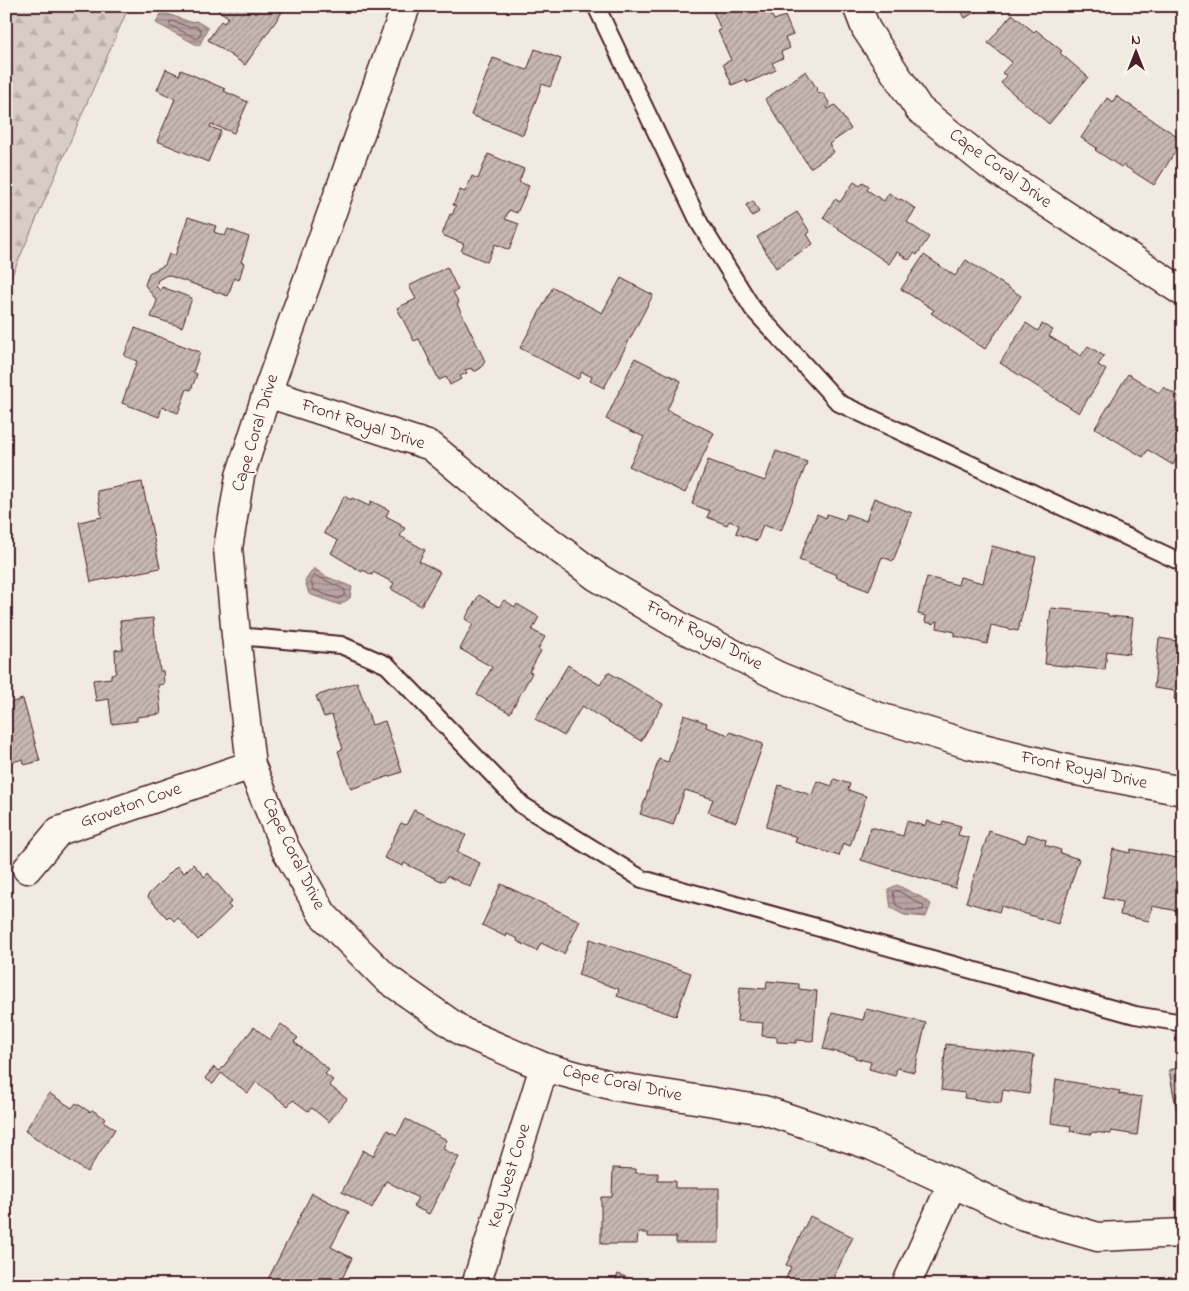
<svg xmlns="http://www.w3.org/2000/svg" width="1189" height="1291" viewBox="0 0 1189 1291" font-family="'Indie Flower',sans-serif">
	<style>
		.forest { fill: url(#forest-firs); stroke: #917678 }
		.water { fill: url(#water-rules); stroke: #8c6f72 }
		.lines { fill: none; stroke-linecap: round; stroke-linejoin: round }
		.shore { stroke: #76545b; stroke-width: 1 }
		.building { fill: url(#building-hatch); stroke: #4a1f2b }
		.lane-casing { stroke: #4a1f2b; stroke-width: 20 }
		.street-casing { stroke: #4a1f2b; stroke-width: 31 }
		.lane { stroke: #fbf7ec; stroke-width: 16 }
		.street { stroke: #fbf7ec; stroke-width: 28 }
		.labels { text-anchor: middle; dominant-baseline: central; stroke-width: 4.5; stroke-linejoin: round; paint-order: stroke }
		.street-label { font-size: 18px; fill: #4a1f2b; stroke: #fbf7ec }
	</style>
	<defs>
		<pattern id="forest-firs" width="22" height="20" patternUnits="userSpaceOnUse" patternTransform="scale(1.25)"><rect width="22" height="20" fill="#d8ccc6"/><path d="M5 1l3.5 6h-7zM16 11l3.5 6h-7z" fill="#bbafaa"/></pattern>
		<pattern id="water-rules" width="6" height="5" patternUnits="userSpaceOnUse" patternTransform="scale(1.25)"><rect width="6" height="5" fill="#b8a4a2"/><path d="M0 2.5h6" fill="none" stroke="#988584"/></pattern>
		<pattern id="building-hatch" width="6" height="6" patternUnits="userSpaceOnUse" patternTransform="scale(1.25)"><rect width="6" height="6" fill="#c8b8b3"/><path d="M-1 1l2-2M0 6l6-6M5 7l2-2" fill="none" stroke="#a49592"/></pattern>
	</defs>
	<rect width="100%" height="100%" fill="#f0eae0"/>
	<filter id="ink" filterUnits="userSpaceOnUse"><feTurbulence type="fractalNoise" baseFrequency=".02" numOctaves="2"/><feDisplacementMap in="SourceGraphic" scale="10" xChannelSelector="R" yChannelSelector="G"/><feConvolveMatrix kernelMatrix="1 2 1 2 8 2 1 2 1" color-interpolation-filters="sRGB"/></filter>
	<g filter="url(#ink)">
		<path class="forest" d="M6 6H129L6 289Z"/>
		<path class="water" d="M162 12 190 22 196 21 208 28 199 46 156 23Z
			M314 568 325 576 352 587 350 598 340 605 309 594 305 581Z
			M897 885 921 897 931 904 926 917 904 915 891 908 888 889Z"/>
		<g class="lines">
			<path class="shore" d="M172 21 189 27 195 26 201 30V32L198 38H195L170 25 169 22Z
				M314 576H317L345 590V595L338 599 314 590 311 582Z
				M895 891H898L924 906 923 910H906L896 905 893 893Z"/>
		</g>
		<path class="building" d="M212 6H282L285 8 245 65 208 40 221 21 224 23 228 17Z
			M711 6H776L778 11 771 14 774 20 785 16 793 35 785 38 790 48 781 52 783 58 772 63 776 70 747 83 746 79 732 85 723 64 731 60 718 31 721 30Z
			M959 6H985L965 18Z
			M1012 14 1034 32 1036 30 1062 51 1060 53 1088 77 1049 124 1001 83 1007 76 1002 73 1012 62 988 43Z
			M535 49 561 59 550 87 542 84 523 135 471 115 493 58 527 70Z
			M166 69 179 75 181 70 225 89 224 91 248 102 234 133 211 124 210 127 221 131 208 162 157 141 175 99 157 90Z
			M806 71 817 89 816 90 819 94 822 92 830 104 827 107 828 109 835 105 851 129 829 144 834 152 810 168 765 99Z
			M1116 96 1183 140V146L1180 144 1154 185 1123 165 1121 167 1095 150 1097 148 1081 138 1107 98 1113 102Z
			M488 154 524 169 519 182 529 186 517 213 509 210 505 219 519 224 509 250 495 244 487 262 461 251 464 244 442 235 450 214 452 215 456 206 453 205 460 190 465 192 472 176 478 179Z
			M854 182 860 186 863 182 869 186 867 190 884 201 889 193 899 200 901 199 916 209 907 222 929 237 917 255 914 253 909 260 897 252 889 264 823 218 835 199 840 202Z
			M753 201 759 212 752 216 746 205Z
			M797 212 810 232 807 234 813 244 776 268 757 237Z
			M188 217 216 226 214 232 225 236 228 229 249 237 241 262 244 263 239 280 234 278 228 296 167 275 158 280 156 286 160 291 162 287 192 298 182 327 151 317 157 301 145 285 149 273 165 265 169 254 175 256Z
			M924 255 955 276 966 260 1021 296 985 349 931 313 934 310 901 289Z
			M447 267 458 290 453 292 459 303 457 304 485 361 481 368 476 371 472 370 471 368 465 370 467 373 460 376 461 379 450 385 446 377 439 380 419 339 414 341 397 308 416 299 409 286Z
			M621 278 653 295 604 388 590 381 592 377 582 372 578 379 520 348 553 287 602 313Z
			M1026 323 1038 331 1042 324 1053 330 1049 336 1081 356 1088 346 1104 356 1098 365 1106 370 1079 413 1000 363Z
			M135 328 200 352 193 372 197 374 191 390 187 389 178 413 162 407 159 417 122 403 137 361 124 356Z
			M635 358 681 381 667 410 714 433 685 493 629 466 644 437 606 419Z
			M1128 374 1159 393 1163 387 1183 399V448L1173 465 1148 450 1143 457 1095 428Z
			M776 451 807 462 781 531 763 525 757 541 736 533 739 525 729 521 727 525 707 517 710 511 692 504 708 460 765 481Z
			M142 482 160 568 91 582 79 522 102 517 97 491Z
			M344 496 351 500 352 498 369 506 371 501 389 510 386 516 401 524 400 526 405 528 400 536 425 550 419 561 440 572 421 606 391 589 394 583 373 572 372 575 363 570 362 572 331 553 338 541 324 533Z
			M874 498 912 513 893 561 882 557 869 591 848 583 849 582 836 577 837 575 799 560 817 514 826 518 827 514 845 520 847 514 866 521Z
			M992 546 1036 557 1018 631 991 625 987 644 955 636V632L937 628 938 621H935L934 624 925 622 926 616 918 614 927 577 958 585 960 577 983 583Z
			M479 595 499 607 504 600 515 607 517 604 539 617 532 630 545 637 538 649 541 651 529 672 532 673 510 713 477 695 492 667 460 649 473 624 465 619Z
			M1051 608 1102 613 1108 614V616L1133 618 1129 654 1107 651 1105 670 1045 664Z
			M153 618 157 654H158L160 671H163L164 684 158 685 161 714 137 717V721L112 724 109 699 96 701 93 680 111 678V674L116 673 115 650 123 649 120 621Z
			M1159 638 1183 642V701L1174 699 1175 691 1154 688Z
			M568 665 600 685 608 672 663 704 641 741 582 706 564 736 535 719Z
			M357 682 372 725 385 721 402 772 351 789 338 751 343 749 332 715 324 717 316 696Z
			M23 699 40 761 24 765 23 759 6 764V704Z
			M684 715 707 723 706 727 729 735 730 732 763 744 736 822 708 812 713 799 685 790 673 825 640 814 659 759 668 762Z
			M834 779 850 784 848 790 866 796 850 846 843 843 839 856 795 842 797 837 766 827 779 785 812 795 817 781 832 786Z
			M414 810 466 835 457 852 480 863 470 887 447 876 445 880 441 881 404 863 403 866 384 858 401 823 406 825Z
			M907 821 925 826 927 821 942 825 943 821 961 826 958 835 969 838 955 888 861 860 871 827 903 836Z
			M989 831 1025 843 1028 834 1046 840 1045 845 1061 850 1060 853 1079 859 1058 924 1001 906 999 912 966 902Z
			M1113 849 1130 853 1131 849 1177 858V861L1183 862V912L1152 906 1149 921 1120 915 1122 902 1103 898Z
			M193 864 205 877 208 873 232 901 228 905 231 908 198 940 178 918 174 921 169 916 167 918 147 896 177 866 184 873Z
			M501 884 580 921 564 954 541 943 537 951 517 941 518 939 507 934 506 937 482 925Z
			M590 939 691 973 676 1016 617 996 619 989 578 975Z
			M767 981 799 984V989L817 991 813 1041 796 1040V1043L777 1042V1037L762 1036 763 1023 737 1021 740 987 766 989Z
			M866 1009 926 1023 914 1072 897 1068 895 1076 869 1069 871 1062 855 1058V1056L823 1049 832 1013 863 1020Z
			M281 1024 298 1038 294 1042 326 1067 329 1070 325 1074 333 1080 329 1085 347 1099 329 1122 312 1108 308 1111 293 1100 288 1106 256 1082 248 1093 221 1073 213 1084 205 1078 214 1067 220 1071 254 1027 270 1040Z
			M946 1044 1034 1055 1029 1094 1003 1090 1001 1103 964 1098 965 1093 941 1090Z
			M1183 1067V1144L1169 1070Z
			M1056 1079 1120 1091 1119 1094 1142 1097 1137 1135 1111 1131V1134L1092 1132 1091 1134 1070 1131 1071 1126 1051 1123Z
			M49 1093 72 1108 76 1103 90 1112 92 1110 105 1118 103 1121 115 1129 87 1172 25 1131Z
			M406 1119 447 1140 443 1149 459 1157 429 1214 413 1206 418 1198 386 1181 372 1208 342 1192 363 1150 373 1156 387 1130 397 1135Z
			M613 1168 636 1169V1173H658V1181H675V1188H719V1243H676V1237H648V1233H638L637 1244H601V1197H612Z
			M312 1193 349 1212 331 1247 352 1258 339 1285H265Z
			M810 1216 853 1237 830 1285 818 1279 816 1285H783L791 1267 786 1265Z
			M618 1274 646 1285H614Z"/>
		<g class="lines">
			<defs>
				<path id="lane" d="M596 6 700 224 753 309 839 403 1183 563
					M236 636 341 645 387 665 522 805 642 879 1135 1015 1183 1023"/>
				<path id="street" d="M406 6 267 393 240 476 228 548 236 636 251 765 285 848 323 915 386 978 463 1032 544 1067 614 1086 764 1110 872 1146 1021 1215 1098 1237 1183 1233
					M857 6 866 29 919 109 989 165 1183 292
					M267 393 431 446 518 518 597 577 686 630 778 676 873 715 971 745 1071 770 1183 791
					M27 869 59 831 251 765
					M476 1285 544 1067
					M906 1285 952 1184"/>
			</defs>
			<use href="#lane" class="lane-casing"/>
			<use href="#street" class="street-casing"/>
			<use href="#lane" class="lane"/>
			<use href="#street" class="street"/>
		</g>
	</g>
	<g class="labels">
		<g class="street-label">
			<text transform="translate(1000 169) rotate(36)">Cape Coral Drive</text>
			<text transform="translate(363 425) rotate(18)">Front Royal Drive</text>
			<text transform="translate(256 433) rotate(-73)">Cape Coral Drive</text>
			<text transform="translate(704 636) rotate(28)">Front Royal Drive</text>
			<text transform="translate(1084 771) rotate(12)">Front Royal Drive</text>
			<text transform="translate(131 806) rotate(-19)">Groveton Cove</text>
			<text transform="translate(293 854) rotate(64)">Cape Coral Drive</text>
			<text transform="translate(622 1084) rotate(12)">Cape Coral Drive</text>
			<text transform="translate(510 1176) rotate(-73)">Key West Cove</text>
		</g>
	</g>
	<rect width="1189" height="1291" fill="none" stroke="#fbf7ec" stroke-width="25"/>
	<rect x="12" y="12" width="1164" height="1266" fill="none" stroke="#4a1f2b" stroke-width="2" filter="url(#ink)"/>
	<g transform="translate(1136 52)" stroke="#fbf7ec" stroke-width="4" paint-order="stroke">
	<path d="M0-4L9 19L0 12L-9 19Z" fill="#4a1f2b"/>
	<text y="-8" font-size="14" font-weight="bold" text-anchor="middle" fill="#4a1f2b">N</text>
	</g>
</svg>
